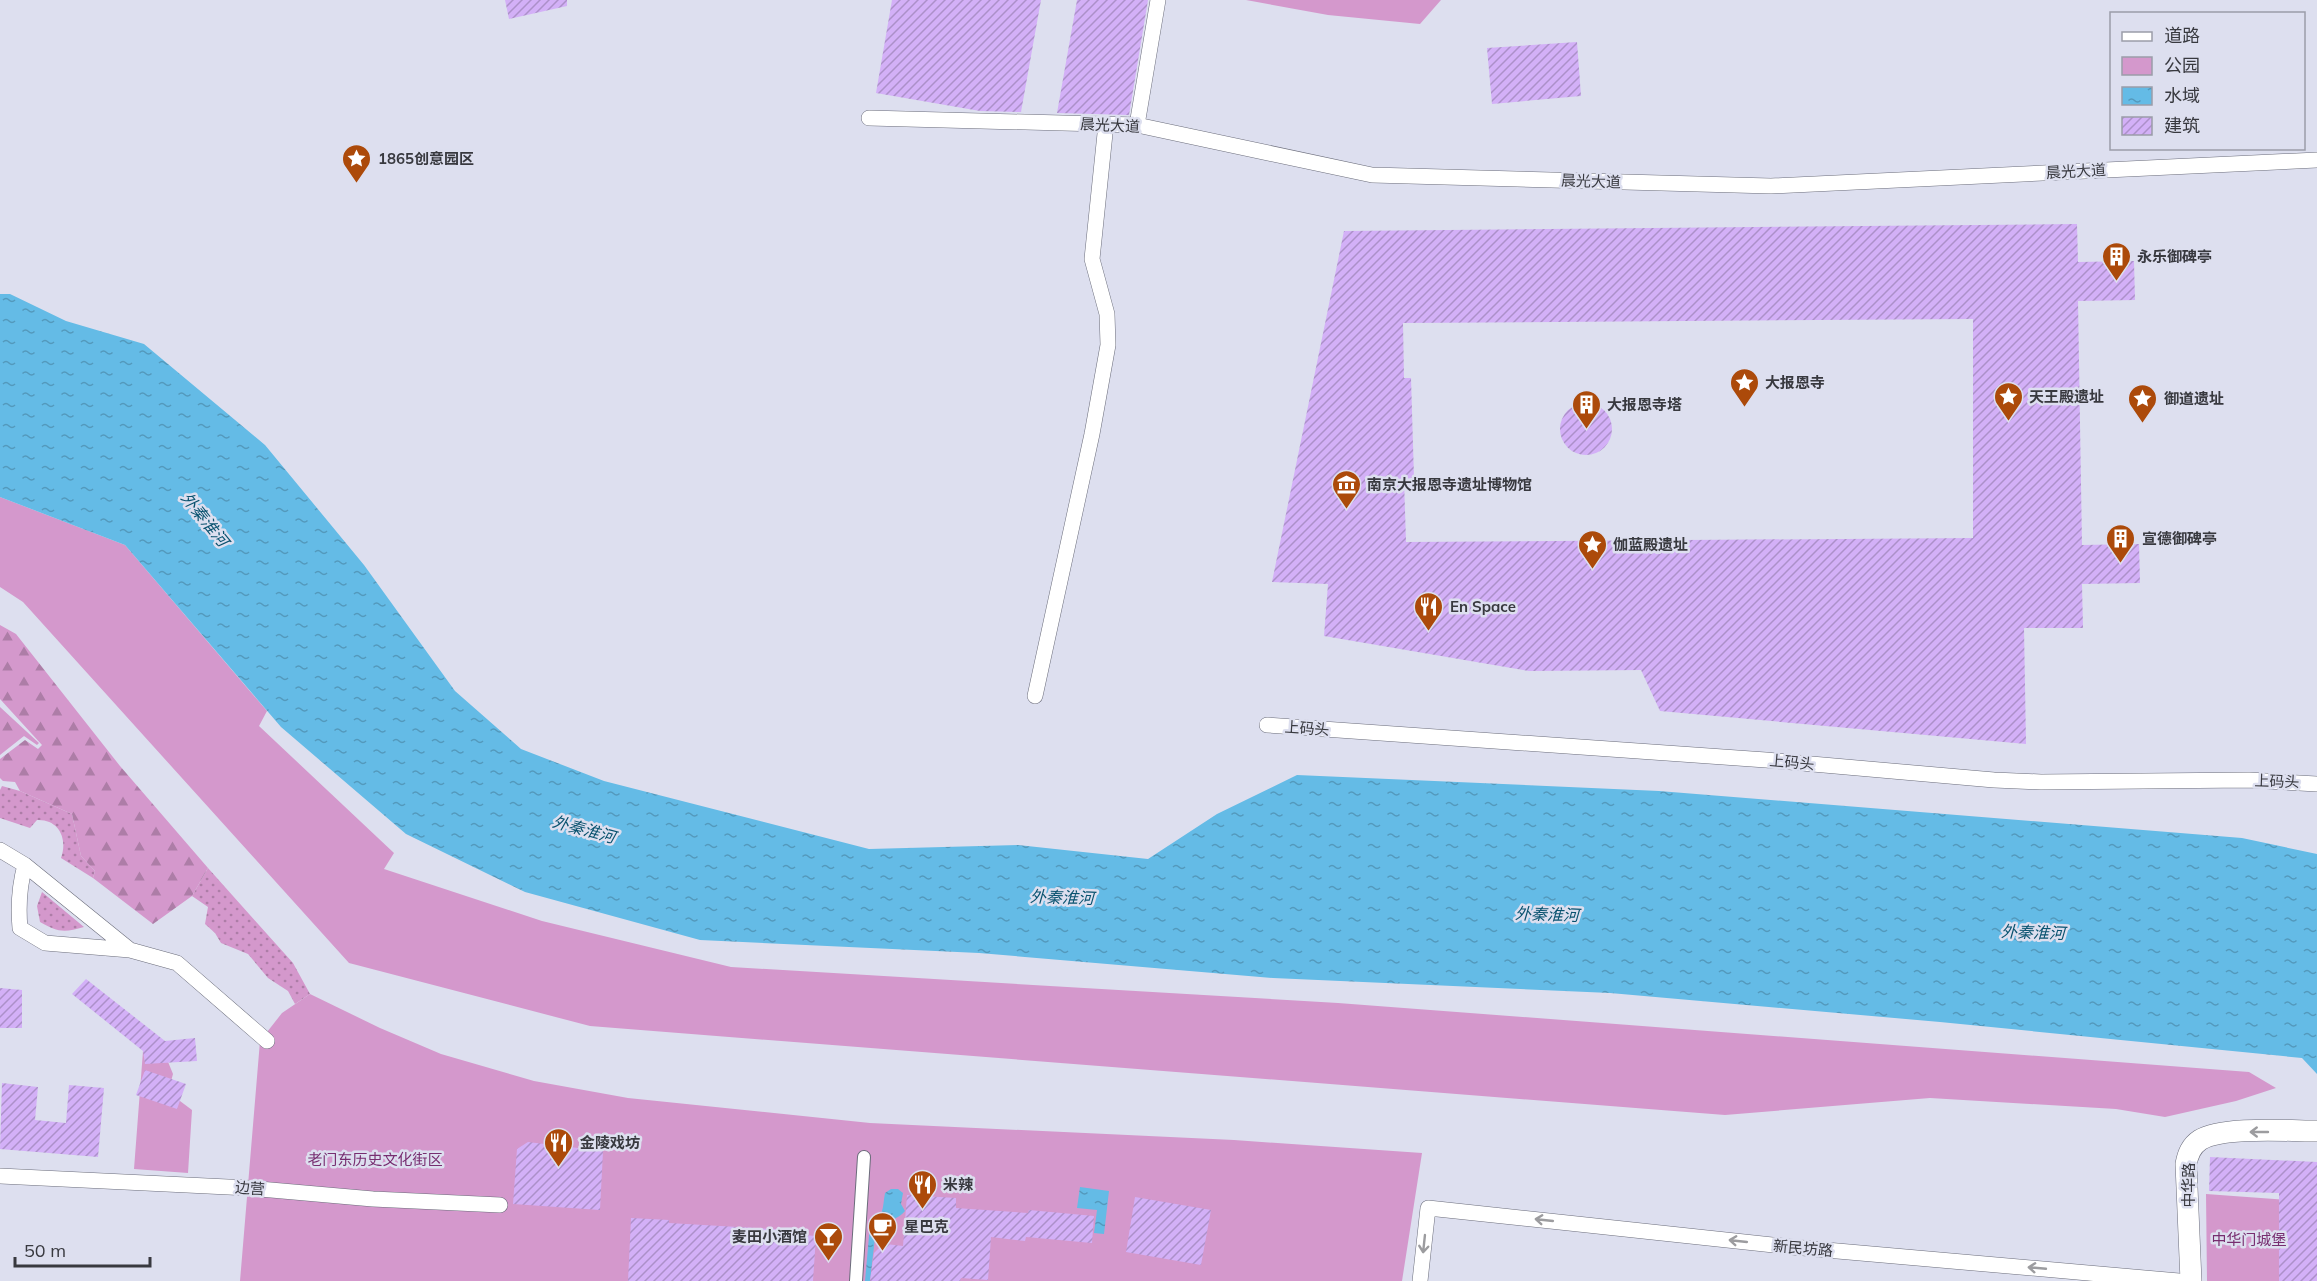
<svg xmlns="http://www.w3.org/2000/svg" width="2317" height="1281" viewBox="0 0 2317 1281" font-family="Mulish,'Noto Sans SC',sans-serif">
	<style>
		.grass { fill: url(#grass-dots) }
		.forest { fill: url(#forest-firs) }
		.green { fill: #d498cc }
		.water { fill: url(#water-ripples) }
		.building { fill: url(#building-hatch); fill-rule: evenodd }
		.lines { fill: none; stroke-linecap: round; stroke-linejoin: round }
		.pedestrian-casing { stroke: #6b6d7b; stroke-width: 14 }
		.minor-casing { stroke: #6b6d7b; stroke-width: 16 }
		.secondary-casing { stroke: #6b6d7b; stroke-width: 22 }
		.pedestrian { stroke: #fff; stroke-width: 12 }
		.minor { stroke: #fff; stroke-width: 15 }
		.secondary { stroke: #fff; stroke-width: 21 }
		.oneway { stroke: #9c9c9f }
		.labels { text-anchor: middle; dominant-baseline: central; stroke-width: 5; stroke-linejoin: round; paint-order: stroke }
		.street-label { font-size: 15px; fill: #38393f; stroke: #dddfef }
		.poi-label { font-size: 15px; font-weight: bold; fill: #38393f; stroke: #dddfef; text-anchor: start }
		.park-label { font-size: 15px; fill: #772d70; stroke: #dddfef }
		.water-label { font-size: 16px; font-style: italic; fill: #09526f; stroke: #dddfef }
	</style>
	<defs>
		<pattern id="grass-dots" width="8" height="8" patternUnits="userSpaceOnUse" patternTransform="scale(1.5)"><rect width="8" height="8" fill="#d498cc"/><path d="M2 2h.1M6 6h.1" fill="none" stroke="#ad7da7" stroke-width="1.8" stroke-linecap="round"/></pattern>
		<pattern id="forest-firs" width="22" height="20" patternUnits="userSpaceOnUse" patternTransform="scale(1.5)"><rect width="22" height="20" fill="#d498cc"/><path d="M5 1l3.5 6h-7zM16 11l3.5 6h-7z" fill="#ad7da7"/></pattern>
		<pattern id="water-ripples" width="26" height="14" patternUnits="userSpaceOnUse" patternTransform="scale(1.5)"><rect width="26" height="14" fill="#64bbe6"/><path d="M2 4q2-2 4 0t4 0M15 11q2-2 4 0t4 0" fill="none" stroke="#5399bc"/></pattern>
		<pattern id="building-hatch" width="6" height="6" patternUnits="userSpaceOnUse" patternTransform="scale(1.5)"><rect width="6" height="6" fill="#d3b0f7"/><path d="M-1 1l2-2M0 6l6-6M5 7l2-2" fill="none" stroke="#ac90c9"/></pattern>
	</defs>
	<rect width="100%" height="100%" fill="#dddfef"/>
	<path class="grass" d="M2 786 20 791 72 814 81 856 95 871 93 878 61 858C68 839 59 819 37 820L30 828 0 818V790Z
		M208 868 293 963 310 994 295 1004 288 991 268 978 248 954 221 943 215 933 205 924 208 907 192 896Z
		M42 892 84 927C64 933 57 932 40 922L37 906Z"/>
	<path class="forest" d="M0 625 16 634 120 766 208 868 192 896 153 924 93 878 95 871 81 856 72 814 20 791 15 782 3 781 0 778V759L25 740 38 749 42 745 0 699Z
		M0 707 39 743 37 745 24 736 0 755Z"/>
	<path class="green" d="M1246 0H1441L1420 24 1328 15Z
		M0 497 125 545 267 711 259 726 394 853 384 869 542 921 731 967 1338 1003 2249 1072 2276 1088 2236 1101 2165 1117 2116 1109 1930 1098 1725 1115 590 1026 349 963 23 602 0 587Z
		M310 994 380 1028 441 1054 534 1081 628 1098 870 1123 1234 1140 1422 1153 1402 1281H240L260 1041 282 1013Z
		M143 1051 164 1052 173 1074 168 1092 192 1110 188 1173 134 1169Z
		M2206 1194 2317 1202V1281H2207Z"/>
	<path class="water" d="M0 294H10L66 321 144 344 265 445 364 565 455 691 521 749 604 781 869 849 1018 845 1148 859 1217 814 1297 775 1659 791 2242 838 2317 854V1074L2302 1058 1940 1022 1610 993 1273 978 979 953 700 940 525 892 406 834 281 727 125 545 0 497Z
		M1080 1187 1109 1191 1104 1234 1094 1233 1097 1210 1077 1208Z
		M891 1189H898L903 1193 901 1204 905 1211C899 1219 885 1222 876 1229L870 1281H865L870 1225C885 1213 882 1210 885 1193Z"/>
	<path class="building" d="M505 0H567V6L509 19Z
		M892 0H1041L1021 112 980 111 876 93Z
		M1077 0H1148L1129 115 1057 113Z
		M1577 42 1581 96 1492 104 1487 48Z
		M2077 224 2078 262 2134 261 2135 300 2078 301 2082 545 2139 544 2140 583 2082 584 2083 628H2024L2026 744 1660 711 1641 670 1529 671 1324 636 1328 584 1272 582 1344 231ZM1973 319V538L1406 542 1404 479 1414 478 1411 378H1404L1403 323Z
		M1560 429a26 26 0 1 1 52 0a26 26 0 1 1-52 0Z
		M86 979 165 1041 195 1038 197 1061 145 1064 143 1051 72 994Z
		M0 988 22 990V1028H0Z
		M145 1070 186 1084 177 1109 136 1095Z
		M2 1083 38 1087 35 1120 66 1123 69 1085 104 1088 98 1157 0 1149Z
		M528 1142 603 1151 600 1210 513 1204 517 1149Z
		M2210 1157 2317 1162V1281H2279V1193L2209 1191Z
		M907 1195 956 1198V1208L1028 1213 1029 1210 1094 1216 1092 1243 1026 1237 1025 1241 991 1237 988 1280 961 1278 960 1281H870L874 1253 879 1248 886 1244 903 1246Z
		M1135 1197 1211 1210 1201 1265 1126 1252Z
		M631 1218 669 1220V1223L789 1230V1234L816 1236 813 1281H628Z"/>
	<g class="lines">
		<defs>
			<path id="pedestrian" d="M856 1281 864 1157"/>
			<path id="minor" d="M869 118 1137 125 1372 175 1771 186 2317 160
				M1137 125 1158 0
				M1035 696 1092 434 1108 345 1107 314 1092 259 1106 124
				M1267 725 1766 760 1994 780 2041 782 2249 780 2317 784
				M0 850 25 865 130 950 177 963 267 1041
				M25 865C19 887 18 906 20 928L45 943 130 950
				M0 1176 249 1188 373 1199 500 1205
				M1420 1281 1428 1208 1792 1247 2179 1281"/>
			<path id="secondary" d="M2191 1281 2186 1164C2188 1154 2191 1146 2200 1140 2222 1126 2290 1131 2317 1131"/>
		</defs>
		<use href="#pedestrian" class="pedestrian-casing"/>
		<use href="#minor" class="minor-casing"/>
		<use href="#secondary" class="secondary-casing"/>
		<use href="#pedestrian" class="pedestrian"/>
		<use href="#minor" class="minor"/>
		<use href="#secondary" class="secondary"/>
	</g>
	<defs><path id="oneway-shaft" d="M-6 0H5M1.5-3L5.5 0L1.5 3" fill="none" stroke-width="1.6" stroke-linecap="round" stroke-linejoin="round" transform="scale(1.5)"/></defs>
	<g class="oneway">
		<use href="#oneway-shaft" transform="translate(2259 1132) rotate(180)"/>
		<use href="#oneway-shaft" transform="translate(1544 1220) rotate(-174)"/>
		<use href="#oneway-shaft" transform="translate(1738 1241) rotate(-174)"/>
		<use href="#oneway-shaft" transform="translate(1424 1244) rotate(96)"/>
		<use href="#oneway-shaft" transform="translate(2037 1268) rotate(-175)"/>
	</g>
	<defs>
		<symbol id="sight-pin" viewBox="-11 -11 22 30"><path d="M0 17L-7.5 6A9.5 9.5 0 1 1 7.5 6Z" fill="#ac4a0a" stroke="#dddfef"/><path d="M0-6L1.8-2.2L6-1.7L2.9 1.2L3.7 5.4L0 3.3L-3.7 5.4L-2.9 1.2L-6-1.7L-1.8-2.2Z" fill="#fff"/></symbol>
		<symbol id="building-pin" viewBox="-11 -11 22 30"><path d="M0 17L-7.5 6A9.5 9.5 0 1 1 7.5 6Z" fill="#ac4a0a" stroke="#dddfef"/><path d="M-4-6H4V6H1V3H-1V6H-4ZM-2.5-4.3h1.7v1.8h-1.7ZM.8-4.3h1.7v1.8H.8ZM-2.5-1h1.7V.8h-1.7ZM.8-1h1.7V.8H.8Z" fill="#fff"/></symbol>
		<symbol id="museum-pin" viewBox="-11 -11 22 30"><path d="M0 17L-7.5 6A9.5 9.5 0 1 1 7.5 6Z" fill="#ac4a0a" stroke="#dddfef"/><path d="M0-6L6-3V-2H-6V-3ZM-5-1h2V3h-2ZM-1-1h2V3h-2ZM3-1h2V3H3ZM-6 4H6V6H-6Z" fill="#fff"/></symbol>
		<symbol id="restaurant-pin" viewBox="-11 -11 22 30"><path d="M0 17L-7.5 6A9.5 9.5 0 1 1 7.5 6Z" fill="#ac4a0a" stroke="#dddfef"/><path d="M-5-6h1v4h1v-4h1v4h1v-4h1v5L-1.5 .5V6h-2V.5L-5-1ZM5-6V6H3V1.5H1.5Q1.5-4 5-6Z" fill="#fff"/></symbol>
		<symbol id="cafe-pin" viewBox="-11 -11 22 30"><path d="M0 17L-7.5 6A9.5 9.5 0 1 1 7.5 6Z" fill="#ac4a0a" stroke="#dddfef"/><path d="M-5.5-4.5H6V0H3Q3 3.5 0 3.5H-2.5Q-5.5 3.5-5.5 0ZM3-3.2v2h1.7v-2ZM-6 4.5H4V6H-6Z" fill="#fff"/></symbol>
		<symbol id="bar-pin" viewBox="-11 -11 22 30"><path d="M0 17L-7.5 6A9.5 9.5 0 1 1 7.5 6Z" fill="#ac4a0a" stroke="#dddfef"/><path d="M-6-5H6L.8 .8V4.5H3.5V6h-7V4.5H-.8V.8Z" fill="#fff"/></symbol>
	</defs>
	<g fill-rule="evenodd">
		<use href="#sight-pin" x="340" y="142" width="33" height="45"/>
		<use href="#building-pin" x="2100" y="240" width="33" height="45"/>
		<use href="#sight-pin" x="1728" y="366" width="33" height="45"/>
		<use href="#sight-pin" x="1992" y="380" width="33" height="45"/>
		<use href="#sight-pin" x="2126" y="382" width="33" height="45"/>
		<use href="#building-pin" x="1570" y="388" width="33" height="45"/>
		<use href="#museum-pin" x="1330" y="468" width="33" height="45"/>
		<use href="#building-pin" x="2104" y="522" width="33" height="45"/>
		<use href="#sight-pin" x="1576" y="528" width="33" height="45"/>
		<use href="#restaurant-pin" x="1412" y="590" width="33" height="45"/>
		<use href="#restaurant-pin" x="542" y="1126" width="33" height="45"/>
		<use href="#restaurant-pin" x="906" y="1168" width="33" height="45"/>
		<use href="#cafe-pin" x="866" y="1210" width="33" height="45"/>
		<use href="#bar-pin" x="812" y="1220" width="33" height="45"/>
	</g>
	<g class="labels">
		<g class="street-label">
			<text transform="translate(1110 125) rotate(3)">晨光大道</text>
			<text transform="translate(2076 171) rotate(-3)">晨光大道</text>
			<text transform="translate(1591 181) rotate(2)">晨光大道</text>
			<text transform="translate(1307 728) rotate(4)">上码头</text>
			<text transform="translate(1792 762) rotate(5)">上码头</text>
			<text transform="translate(2277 781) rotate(2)">上码头</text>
			<text transform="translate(2188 1185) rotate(-90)">中华路</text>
			<text transform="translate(250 1188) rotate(4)">边营</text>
			<text transform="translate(1803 1248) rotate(5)">新民坊路</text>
		</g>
		<g class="poi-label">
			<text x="378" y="158">1865创意园区</text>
			<text x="2137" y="256">永乐御碑亭</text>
			<text x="1765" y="382">大报恩寺</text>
			<text x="2029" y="396">天王殿遗址</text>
			<text x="2164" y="398">御道遗址</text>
			<text x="1607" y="404">大报恩寺塔</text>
			<text x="1367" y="484">南京大报恩寺遗址博物馆</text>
			<text x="2142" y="538">宣德御碑亭</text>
			<text x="1613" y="544">伽蓝殿遗址</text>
			<text x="1450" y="606">En Space</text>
			<text x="580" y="1142">金陵戏坊</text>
			<text x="943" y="1184">米辣</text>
			<text x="904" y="1226">星巴克</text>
			<text x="807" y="1236" text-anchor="end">麦田小酒馆</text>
		</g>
		<g class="park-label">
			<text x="375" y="1159">老门东历史文化街区</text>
			<text x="2249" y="1239">中华门城堡</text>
		</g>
		<g class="water-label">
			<text transform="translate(205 519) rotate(51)">外秦淮河</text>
			<text transform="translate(584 829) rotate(15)">外秦淮河</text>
			<text transform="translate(1062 897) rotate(2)">外秦淮河</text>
			<text transform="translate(1547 914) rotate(2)">外秦淮河</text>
			<text transform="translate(2033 932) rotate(2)">外秦淮河</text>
		</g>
	</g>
	<rect x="2110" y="12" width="195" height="138" fill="#dddfef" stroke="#9b9da9" stroke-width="1.5"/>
	<rect x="2122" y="32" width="30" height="9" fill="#ffffff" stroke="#9b9da9" stroke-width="1.5"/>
	<text x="2164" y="42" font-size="18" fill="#38393f">道路</text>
	<rect x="2122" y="57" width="30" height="18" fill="#d498cc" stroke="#9b9da9" stroke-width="1.5"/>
	<text x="2164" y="72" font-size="18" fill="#38393f">公园</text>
	<rect x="2122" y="87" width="30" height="18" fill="url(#water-ripples)" stroke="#9b9da9" stroke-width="1.5"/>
	<text x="2164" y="102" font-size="18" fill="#38393f">水域</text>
	<rect x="2122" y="117" width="30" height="18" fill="url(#building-hatch)" stroke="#9b9da9" stroke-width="1.5"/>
	<text x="2164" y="132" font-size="18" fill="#38393f">建筑</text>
	<path d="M15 1257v9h135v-9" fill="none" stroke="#38393f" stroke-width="3"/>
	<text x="24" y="1257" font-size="18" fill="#38393f" stroke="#dddfef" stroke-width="4.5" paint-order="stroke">50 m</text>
</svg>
